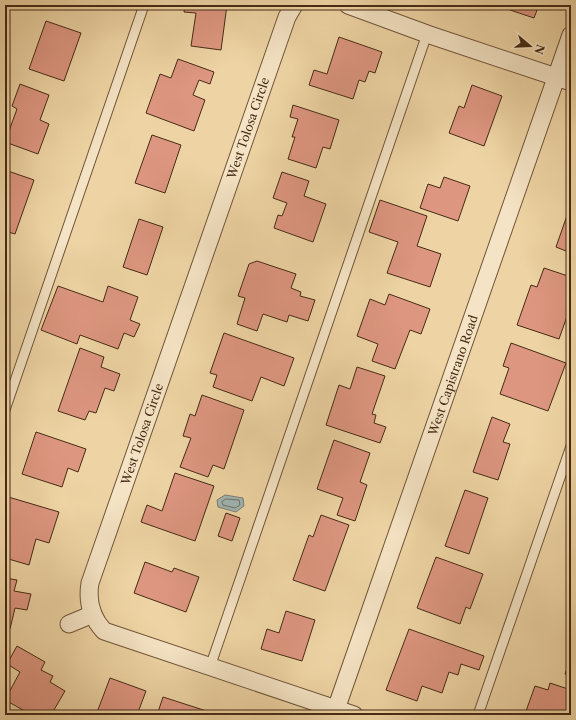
<svg xmlns="http://www.w3.org/2000/svg" width="576" height="720" viewBox="0 0 576 720" font-family="'Libre Caslon Text',serif">
	<style>
		.water { fill: #9fb5b2; stroke: #7b7e73 }
		.lines { fill: none; stroke-linecap: round; stroke-linejoin: round }
		.shore { stroke: #727063; stroke-width: 1 }
		.building { fill: #dd9680; stroke: #462b14 }
		.lane-casing { stroke: #705538; stroke-width: 11 }
		.street-casing { stroke: #705538; stroke-width: 19 }
		.lane { stroke: #f4e3c4; stroke-width: 9 }
		.street { stroke: #f4e3c4; stroke-width: 17 }
		.labels { text-anchor: middle; dominant-baseline: central; stroke-width: 3; stroke-linejoin: round; paint-order: stroke }
		.street-label { font-size: 12px; fill: #462b14; stroke: #f4e3c4 }
	</style>
	<rect width="100%" height="100%" fill="#eed4a4"/>
	<filter id="stains"><feTurbulence type="fractalNoise" baseFrequency=".005" numOctaves="4"/><feColorMatrix values="0 0 0 0 .2 0 0 0 0 .09 0 0 0 0 .02 0 0 0 .5 -.17"/></filter>
	<radialGradient id="worn" r=".72"><stop offset=".6" stop-color="#630" stop-opacity="0"/><stop offset="1" stop-color="#630" stop-opacity=".3"/></radialGradient>
	<path class="water" d="M225 495 243 498 244 506 236 512 218 507 217 500Z"/>
	<g class="lines">
		<path class="shore" d="M226 499 239 500 240 505 235 508 223 505 222 502Z"/>
	</g>
	<path class="building" d="M185 5H227L221 50 191 46 196 13 184 12Z
		M495 5H539L534 18Z
		M46 21 81 33 64 81 29 69Z
		M339 37 382 52 375 73 369 71 365 82 359 80 353 99 309 85 314 70 327 74Z
		M178 59 214 72 210 84 199 80 193 95 205 100 194 131 146 113 160 74 171 78Z
		M20 84 49 95 40 120 49 124 38 154 5 142 17 109 12 106Z
		M472 85 502 96 484 146 449 133 459 106 464 108Z
		M293 105 339 120 330 149 323 147 316 168 288 159 295 137H292L298 119 290 117Z
		M152 135 181 145 165 193 135 183Z
		M5 170 34 180 15 234 5 231Z
		M282 172 309 181 304 196 326 204 313 242 274 228 278 215 282 216 287 203 273 198Z
		M444 177 470 186 458 221 420 208 428 184 440 188Z
		M380 200 427 216 417 246 441 254 430 287 387 273 398 242 369 232Z
		M571 204V253L556 247Z
		M139 219 163 227 147 275 123 267Z
		M257 261 296 274 291 288 301 292 300 296 315 300 308 321 289 315 287 322 263 314 257 331 237 324 245 298 238 296 249 264Z
		M544 268 571 277V291L567 301 571 302V305L559 339 517 325 531 285 537 287Z
		M58 286 103 302 108 286 138 297 130 320 140 324 134 337 124 333 118 349 80 335 77 344 41 330Z
		M389 294 430 309 421 334 410 330 395 369 372 361 378 344 357 336 370 299 385 305Z
		M224 333 294 358 284 386 261 377 252 401 213 387 217 375 210 373Z
		M511 343 566 363 548 411 500 394 509 368 503 366Z
		M80 348 104 357 101 367 120 374 114 391 105 388 96 413 89 411 85 420 58 411Z
		M357 367 385 376 372 414 376 415 374 423 386 427 380 443 326 425 339 385 350 389Z
		M202 395 244 410 224 469 213 465 208 477 180 467 191 438 183 436 190 414 195 416Z
		M492 417 510 424 503 442 510 444 498 480 473 472Z
		M36 432 86 449 78 472 68 468 62 487 22 474Z
		M334 440 370 453 360 482 367 485 355 521 337 515 343 498 317 489Z
		M175 473 214 486 195 541 141 522 147 505 162 511Z
		M465 490 488 498 469 554 445 546Z
		M5 496 59 512 49 543 36 539 29 565 5 558Z
		M226 513 240 518 232 541 218 536Z
		M321 515 349 525 325 591 293 580 309 535 313 537Z
		M436 557 483 574 470 609 466 607 460 624 417 608Z
		M145 562 172 572 174 568 199 577 186 612 134 593Z
		M5 578 17 580 14 591 31 594 27 610 15 608 10 629 5 628Z
		M286 611 315 620 302 661 261 649 267 629 279 633Z
		M409 629 484 656 479 670 461 664 458 675 449 672 442 693 422 686 417 701 386 690Z
		M17 646 45 662 41 670 53 676 50 682 65 691 51 715H32L5 700 20 672 7 664Z
		M571 657V675L565 674Z
		M110 678 146 691 137 715H96Z
		M550 683 571 690V715H538L526 711 535 686 548 690Z
		M163 697 219 715H157Z"/>
	<g class="lines">
		<defs>
			<path id="lane" d="M5 410 144 5
				M210 667 427 34
				M478 715 571 446"/>
			<g id="street">
				<path d="M294 5 287 17 90 583C87 601 91 617 104 631L354 715"/>
				<path d="M348 5 427 34 571 82"/>
				<path d="M69 624 93 614"/>
				<path id="s1" d="M334 715 571 35"/>
			</g>
		</defs>
		<use href="#lane" class="lane-casing"/>
		<use href="#street" class="street-casing"/>
		<use href="#lane" class="lane"/>
		<use href="#street" class="street"/>
	</g>
	<g class="labels">
		<g class="street-label">
			<text transform="translate(248 128) rotate(-71)">West Tolosa Circle</text>
			<text stroke="none"><textPath href="#s1" startOffset="360">West Capistrano Road</textPath></text>
			<text transform="translate(142 434) rotate(-71)">West Tolosa Circle</text>
		</g>
	</g>
	<rect width="576" height="720" fill="none" stroke="#eed4a4" stroke-width="20"/>
	<rect x="6" y="6" width="564" height="708" fill="none" stroke="#462b14" stroke-width="2"/>
	<rect x="10" y="10" width="556" height="700" fill="none" stroke="#462b14"/>
	<g transform="translate(530 46) rotate(109)" stroke="#f4e3c4" stroke-width="3" paint-order="stroke">
	<path d="M0-3L7 15L0 10L-7 15Z" fill="#462b14"/>
	<text y="-6" font-size="11" font-weight="bold" text-anchor="middle" fill="#462b14">N</text>
	</g>
	<rect width="100%" height="100%" filter="url(#stains)"/>
	<rect width="100%" height="100%" fill="url(#worn)"/>
</svg>
